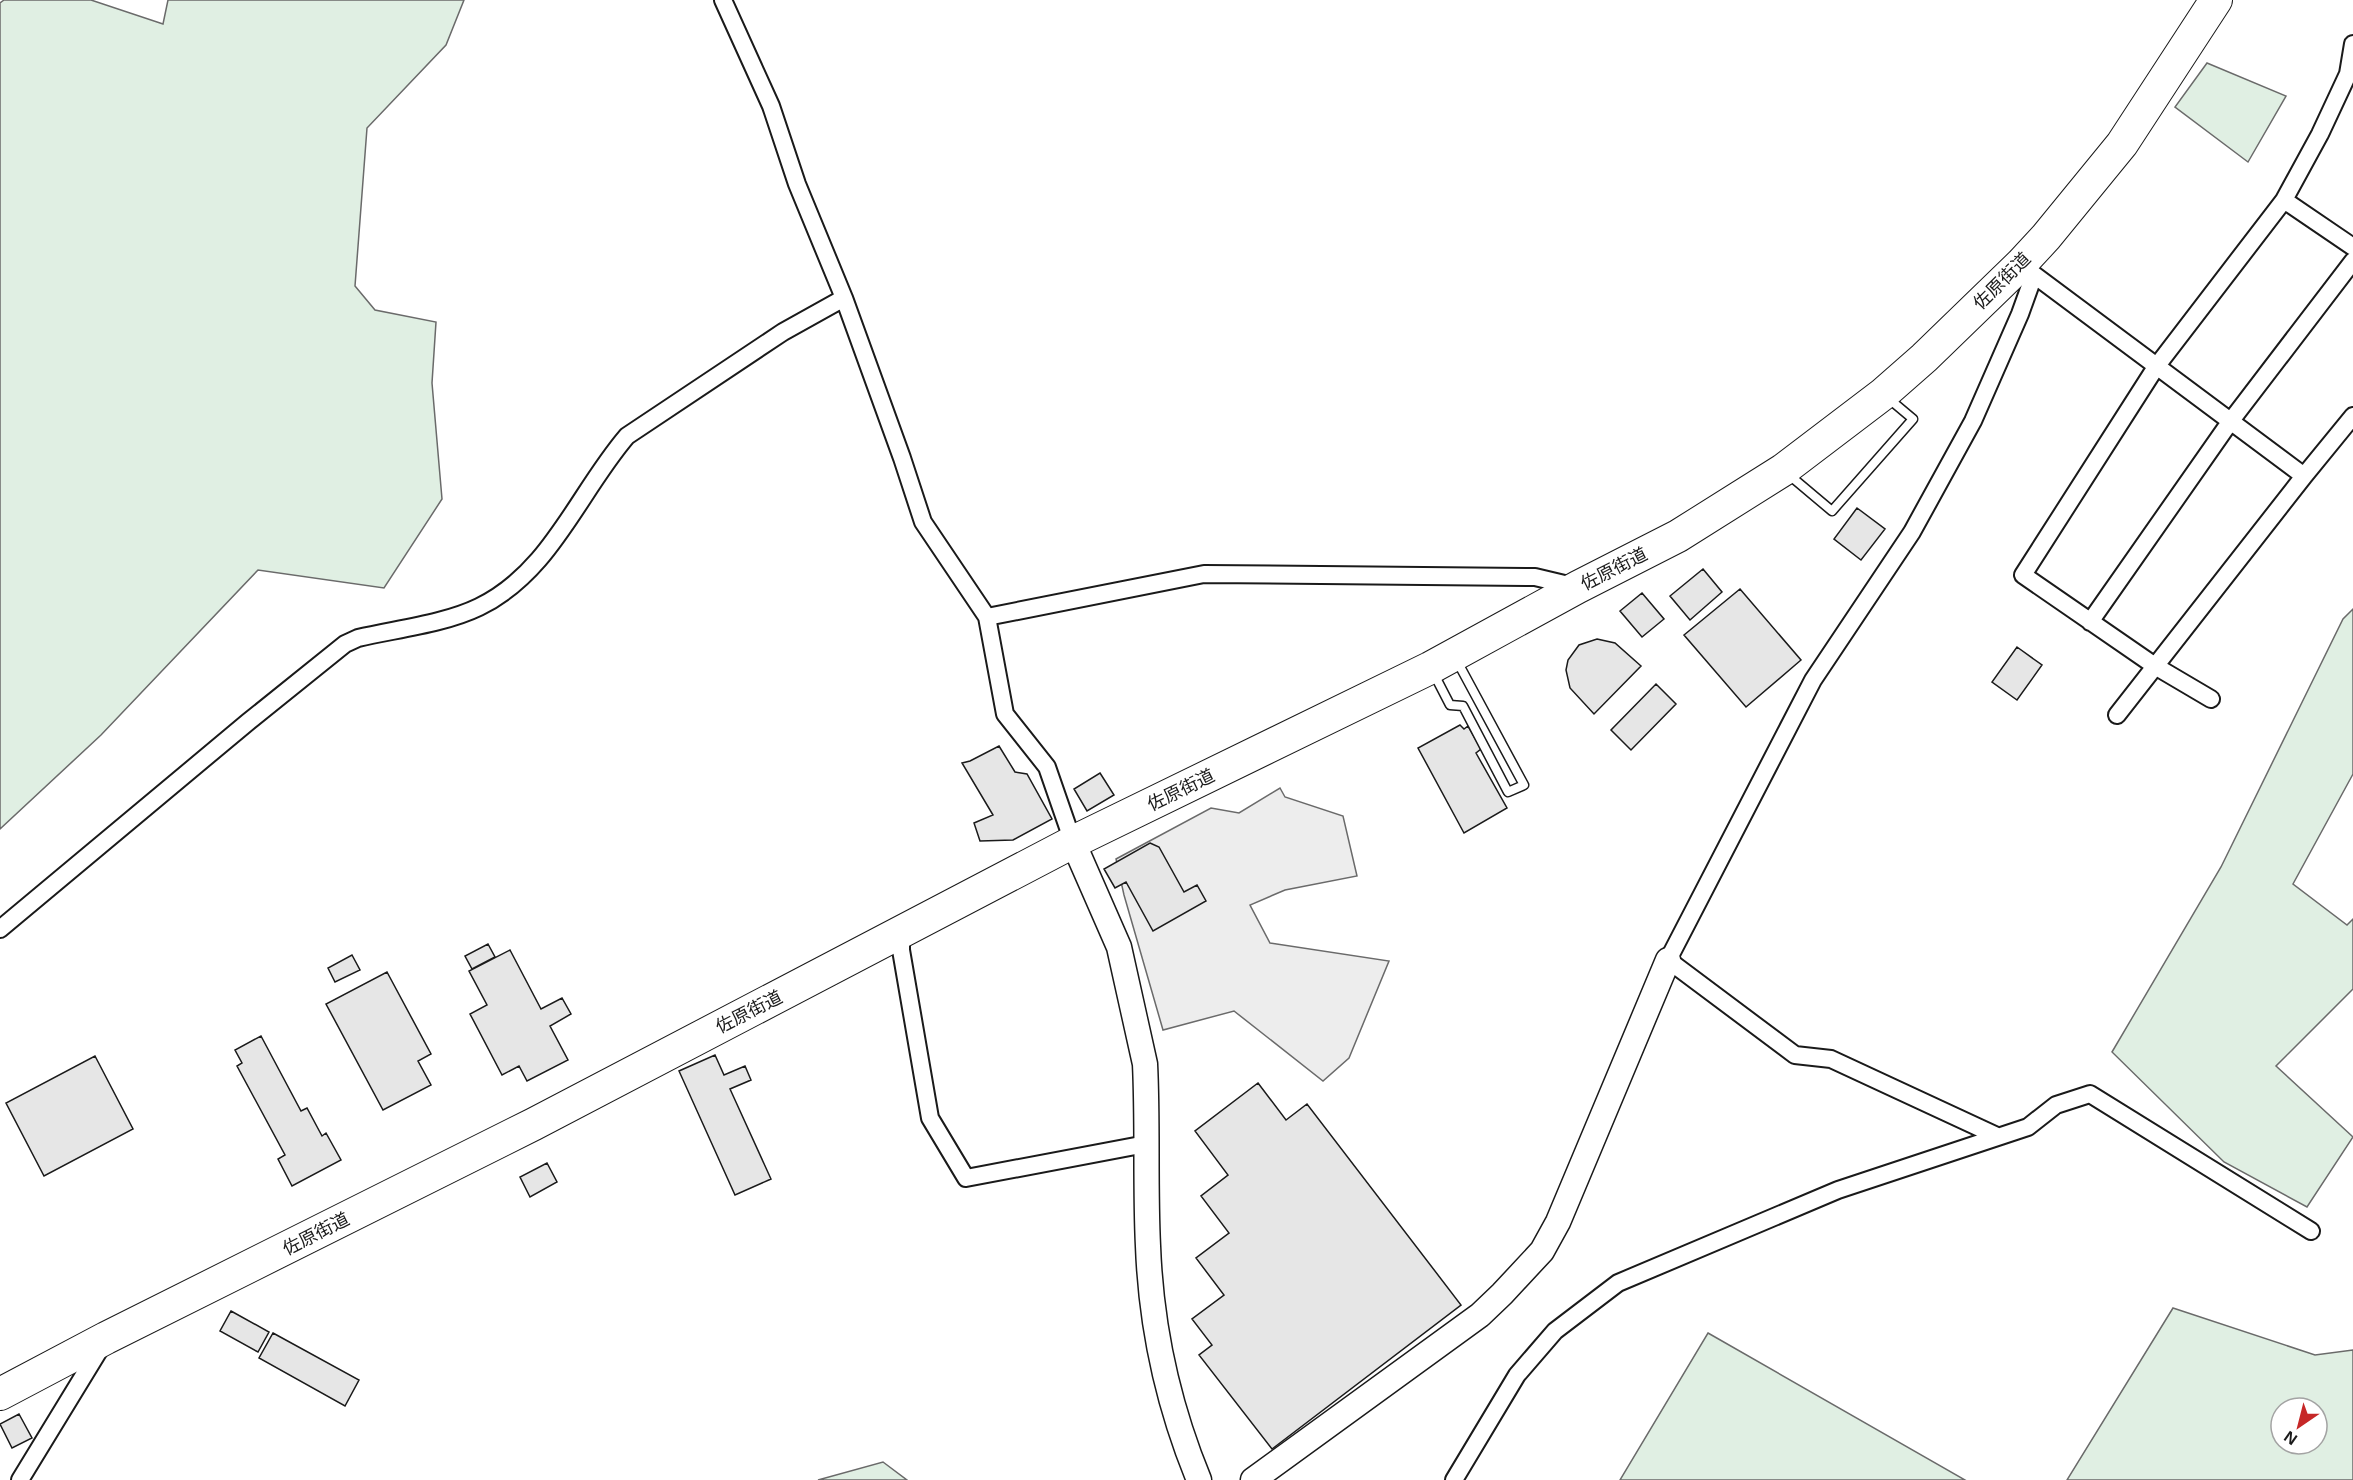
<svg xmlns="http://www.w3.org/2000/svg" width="2353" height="1480" viewBox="0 0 2353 1480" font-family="Arial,'Noto Sans JP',sans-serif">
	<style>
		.green { fill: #e0efe3; stroke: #6a6a6a; stroke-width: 1.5; fill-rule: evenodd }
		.parking { fill: #ededed; stroke: #6a6a6a; stroke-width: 1.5 }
		.building { fill: #e6e6e6; stroke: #1a1a1a; stroke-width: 1.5 }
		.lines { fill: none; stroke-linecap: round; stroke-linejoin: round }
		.lane-casing { stroke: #1a1a1a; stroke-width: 11 }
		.street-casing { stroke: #1a1a1a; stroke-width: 20 }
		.secondary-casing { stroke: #1a1a1a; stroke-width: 27 }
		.highway-casing { stroke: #1a1a1a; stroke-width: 34 }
		.lane { stroke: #fff; stroke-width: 8 }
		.street { stroke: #fff; stroke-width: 16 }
		.secondary { stroke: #fff; stroke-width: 24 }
		.highway { stroke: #fff; stroke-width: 32 }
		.labels { text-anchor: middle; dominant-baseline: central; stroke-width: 4.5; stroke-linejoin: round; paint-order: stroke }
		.street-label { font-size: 18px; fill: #1a1a1a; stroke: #fff }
	</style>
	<rect width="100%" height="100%" fill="#fff"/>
	<path class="green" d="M4 0H91L163 24 168 0H464L446 45 367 128 355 286 375 310 436 322 432 383 442 499 384 588 258 570 101 735 0 829V3Z
		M2207 63 2286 96 2248 162 2175 107Z
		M2353 609V774L2293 884 2347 925 2353 919V989L2276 1066 2353 1137 2307 1207 2224 1162 2112 1052 2221 867 2343 619Z
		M2173 1308 2315 1355 2353 1350V1480H2067ZM2281 1408H2317V1444H2281Z
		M1708 1333 1965 1480H1620Z
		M883 1462 907 1480H818Z"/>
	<path class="parking" d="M1280 788 1285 797 1343 816 1357 876 1285 890 1250 905 1270 943 1389 961 1349 1058 1323 1081 1234 1011 1163 1030 1124 895 1116 859 1211 808 1239 813Z"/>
	<path class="building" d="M1857 508 1885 529 1861 560 1834 539Z
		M1703 569 1722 592 1690 620 1670 596Z
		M1740 589 1801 660 1746 707 1684 635Z
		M1642 593 1664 619 1642 637 1620 611Z
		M1597 639 1615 643 1641 666 1594 714 1570 688 1566 670 1568 660 1579 645Z
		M2017 647 2042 665 2017 700 1992 682Z
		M1656 684 1676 704 1631 750 1611 730Z
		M1460 725 1464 729 1468 726 1481 749 1476 753 1507 808 1464 833 1418 748Z
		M999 746 1015 772 1027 774 1052 819 1013 840 980 841 974 823 993 815 962 763 970 761Z
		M1100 773 1114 795 1087 811 1074 789Z
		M1150 843 1159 847 1184 892 1197 885 1206 901 1153 931 1126 882 1115 888 1104 869Z
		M488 944 495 957 472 969 465 956Z
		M510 950 541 1009 562 998 571 1014 550 1026 568 1060 527 1081 519 1066 502 1075 470 1014 487 1005 469 971Z
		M352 955 360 970 335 982 328 968Z
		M387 972 431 1054 418 1061 431 1085 383 1110 326 1004Z
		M261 1036 301 1111 307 1108 322 1136 326 1133 341 1160 292 1186 278 1159 285 1155 237 1066 242 1063 235 1050Z
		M715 1055 724 1075 745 1066 751 1080 730 1089 771 1179 735 1195 679 1071Z
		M95 1056 133 1129 44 1176 6 1103Z
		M1258 1083 1286 1120 1307 1104 1461 1305 1272 1449 1199 1355 1212 1345 1192 1319 1224 1295 1196 1258 1229 1233 1201 1196 1228 1175 1195 1131Z
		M547 1163 557 1182 530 1197 520 1177Z
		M231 1311 269 1332 258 1352 220 1331Z
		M273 1333 359 1380 345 1406 259 1358Z
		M19 1414 32 1438 12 1448 0 1424Z"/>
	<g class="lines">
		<defs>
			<path id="lane" d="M1788 474 1832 511 1913 419 1888 398
				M1434 674 1450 705 1463 706 1508 792 1524 785 1457 661"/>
			<path id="street" d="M723 0 771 106 797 184 844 298 902 458 923 522 987 617 1005 714 1047 767 1073 842
				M2284 200 2320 134 2348 74 2353 44
				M2025 268 2304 476
				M987 617 1204 574 1535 577 1577 587
				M2090 622 2230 422 2353 261
				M2211 699 2155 666 2023 575 2156 367 2284 200 2353 247
				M2117 715 2304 476 2353 416
				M0 929 248 722 345 644 358 638C396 629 444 624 479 607 551 572 578 493 627 436L783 332 844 298
				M901 933V950L930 1118 966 1178 1146 1144
				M1997 1136 1831 1059 1795 1055 1668 960 1813 680 1912 532 1973 421 2020 314 2034 275
				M20 1480 103 1344
				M1454 1480 1517 1375 1555 1331 1618 1283 1838 1190 2028 1127 2056 1105 2090 1094 2311 1231"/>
			<path id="secondary" d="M1073 842 1119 947 1145 1064C1148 1124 1145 1185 1148 1246 1151 1327 1168 1405 1199 1480
				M1253 1480 1480 1315 1502 1294 1542 1251 1558 1222 1668 960"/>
			<path id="highway" d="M0 1394 106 1338 534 1124 1073 842 1430 668 1578 587 1678 536 1783 470 1883 394 1924 358 2021 264 2046 237 2122 144 2216 0"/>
		</defs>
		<use href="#lane" class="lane-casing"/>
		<use href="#street" class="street-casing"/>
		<use href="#secondary" class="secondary-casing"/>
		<use href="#highway" class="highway-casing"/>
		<use href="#lane" class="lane"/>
		<use href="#street" class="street"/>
		<use href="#secondary" class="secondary"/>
		<use href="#highway" class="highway"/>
	</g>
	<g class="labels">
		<g class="street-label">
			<text transform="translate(2002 281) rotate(-45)">佐原街道</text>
			<text transform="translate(1614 569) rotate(-27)">佐原街道</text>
			<text transform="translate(1181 790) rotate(-26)">佐原街道</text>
			<text transform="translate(749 1012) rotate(-27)">佐原街道</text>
			<text transform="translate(316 1234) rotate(-27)">佐原街道</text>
		</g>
	</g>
	<g transform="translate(2299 1426) rotate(215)"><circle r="28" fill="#ffffff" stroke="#a3a3a3" stroke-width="1.5"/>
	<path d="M0-4.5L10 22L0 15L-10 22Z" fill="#c62828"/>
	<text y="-9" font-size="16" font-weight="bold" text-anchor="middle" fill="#1a1a1a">N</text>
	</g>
</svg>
